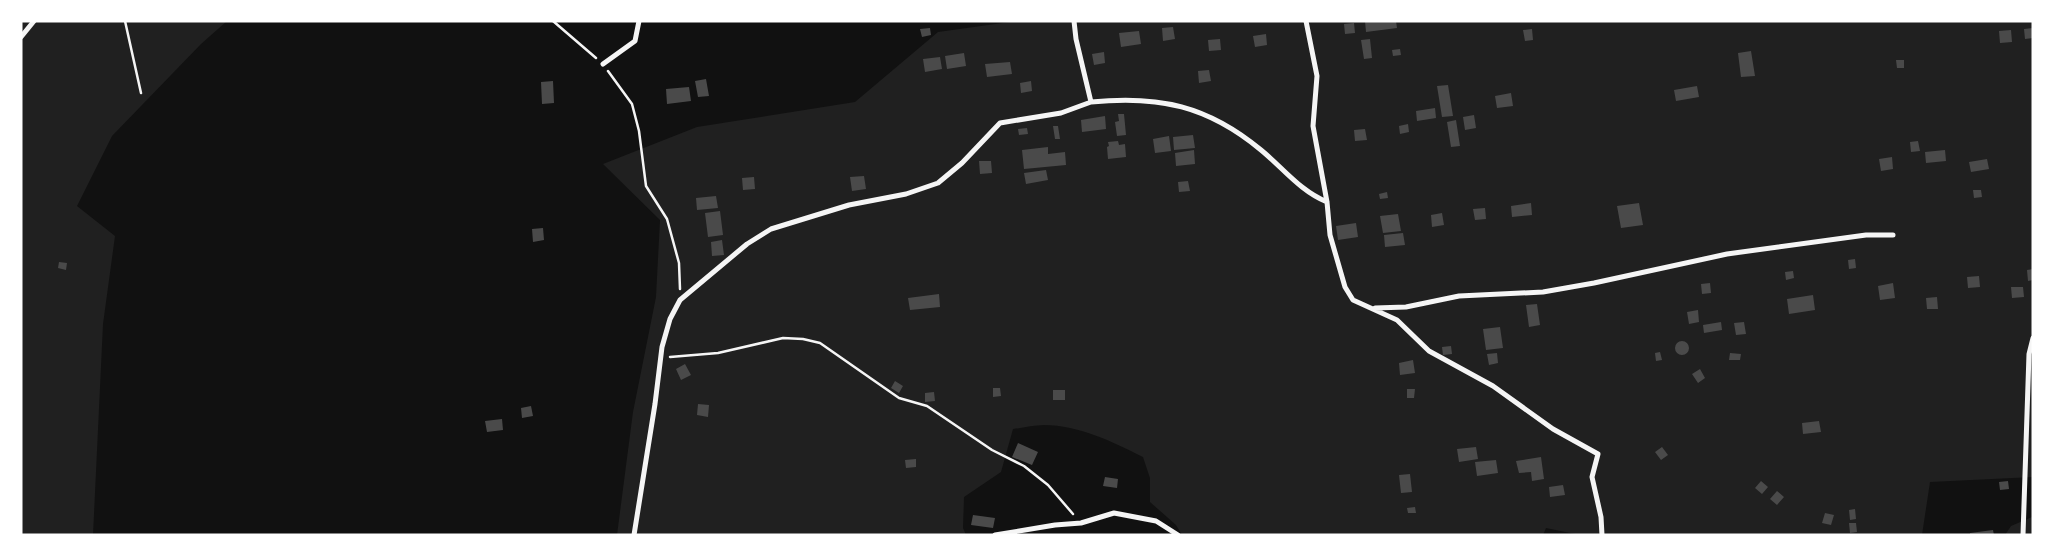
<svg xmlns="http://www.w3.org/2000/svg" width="2054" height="556" viewBox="0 0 2054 556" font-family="'PT Sans Narrow',sans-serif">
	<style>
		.green { fill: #202020 }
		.building { fill: #4a4a4a }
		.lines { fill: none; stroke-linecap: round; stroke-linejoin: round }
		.path { stroke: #f5f5f5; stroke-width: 2.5 }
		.minor { stroke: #f5f5f5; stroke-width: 5 }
	</style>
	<rect width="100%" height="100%" fill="#111"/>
	<path class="green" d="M21 21H227L201 44 112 136 77 206 115 236 103 324 93 535H21Z
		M1017 21H2033V477L1930 482 1922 535H1580L1546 528 1543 535H1182L1176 525 1150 502V478L1143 457C1113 442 1079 425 1044 425 1034 425 1023 428 1013 429L1001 472 964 497 963 528 966 535H617L633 412 656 297 660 220 603 164 697 127 855 102 938 32Z
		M2032 517V535H2005L2011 526Z"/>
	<path class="building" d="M1365 21H1396L1397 28 1366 32Z
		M1354 23 1355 33 1345 34 1344 24Z
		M1173 27 1175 39 1163 41 1162 28Z
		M930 28 931 35 922 37 920 29Z
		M2033 28V38L2025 39 2024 29Z
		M1532 29 1533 40 1525 41 1523 30Z
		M2011 30 2012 42 2000 43 1999 31Z
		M1139 31 1141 44 1121 47 1119 33Z
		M1266 34 1267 45 1255 47 1253 36Z
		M1220 39 1221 50 1209 51 1208 40Z
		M1370 39 1372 58 1364 59 1361 40Z
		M1400 49 1401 55 1393 56 1392 50Z
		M1751 51 1755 76 1741 77 1738 53Z
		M1104 52 1105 63 1094 65 1092 54Z
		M964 53 966 66 947 69 945 56Z
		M940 57 942 69 925 72 923 59Z
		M1896 60H1904V68H1897Z
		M1010 62 1012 74 987 77 985 64Z
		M1209 70 1211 81 1199 83 1198 71Z
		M706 79 709 96 698 97 695 81Z
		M553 81 554 103 542 104 541 82Z
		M1031 81 1032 91 1021 93 1020 83Z
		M1448 85 1453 116 1442 117 1437 86Z
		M1697 86 1699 97 1676 101 1674 90Z
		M689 87 691 101 667 104 666 89Z
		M1511 93 1513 106 1497 108 1495 96Z
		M1435 108 1436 118 1417 121 1416 111Z
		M1118 114H1124L1126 135 1117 136 1115 122 1119 121Z
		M1474 115 1476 128 1465 130 1463 117Z
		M1105 116 1106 129 1082 132 1081 120Z
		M1456 120 1460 146 1451 147 1447 122Z
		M1408 124 1409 132 1400 134 1399 126Z
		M1053 126H1058L1060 139H1055Z
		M1027 128 1028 134 1019 135 1018 129Z
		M1365 129 1367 140 1355 141 1354 130Z
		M1193 135 1195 148 1174 150 1173 137Z
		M1169 136 1171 151 1155 153 1153 139Z
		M1118 141 1119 145 1125 144 1126 157 1108 159 1107 147 1109 146 1108 142Z
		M1918 141 1920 151 1911 152 1910 142Z
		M1048 147V154L1065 152 1066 165 1024 169 1022 150Z
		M1194 150 1195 164 1176 166 1175 153Z
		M1945 150 1946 161 1926 163 1925 152Z
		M1892 157 1893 169 1881 171 1879 159Z
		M1987 159 1989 169 1971 172 1969 162Z
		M979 161H991L992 173 980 174Z
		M1046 170 1048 180 1026 184 1024 173Z
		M864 176 866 189 852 191 850 177Z
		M754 177 755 189 743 190 742 178Z
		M1188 181 1190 191 1179 192 1178 182Z
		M1973 190H1981L1982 197 1974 198Z
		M1387 192 1388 198 1380 199 1379 194Z
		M716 196 718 208 697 210 696 198Z
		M1531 203 1532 215 1512 217 1511 206Z
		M1639 203 1643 225 1621 228 1617 206Z
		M1485 208 1486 219 1475 220 1473 209Z
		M720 211 723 235 708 237 705 213Z
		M1442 213 1444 225 1432 227 1431 215Z
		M1398 214 1401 231 1383 233 1380 216Z
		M1356 223 1358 237 1338 240 1336 226Z
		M543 228 544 240 533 242 532 229Z
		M1403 233 1405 245 1385 247 1384 235Z
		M722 240 724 255 712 256 711 242Z
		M1855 259 1856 268 1849 269 1848 260Z
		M59 262 67 263 66 270 58 268Z
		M2033 269V280L2028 281 2027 270Z
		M1793 271 1794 278 1786 280 1785 272Z
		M1979 276 1980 287 1968 288 1967 277Z
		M1710 283 1711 293 1702 294 1701 284Z
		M1893 283 1895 298 1880 300 1878 286Z
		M2011 287H2023L2024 297 2012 298Z
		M939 294 940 307 910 310 908 298Z
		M1813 295 1815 310 1789 314 1787 299Z
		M1937 297 1938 309H1927L1926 298Z
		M1537 304 1540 325 1529 327 1526 305Z
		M1698 310 1699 322 1689 324 1687 312Z
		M1721 322 1722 330 1704 333 1703 325Z
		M1744 322 1746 334 1736 335 1734 323Z
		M1500 327 1503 348 1486 350 1483 329Z
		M1675 348a7 7 0 1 1 14 0a7 7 0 1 1-14 0Z
		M1451 346 1452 354 1443 355 1442 347Z
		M1660 352 1662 360 1656 361 1655 353Z
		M1497 353 1498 363 1489 365 1487 354Z
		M1730 353 1741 354 1740 360H1729Z
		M1413 360 1415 373 1400 375 1399 363Z
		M685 364 691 375 681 380 676 369Z
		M1700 369 1705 378 1698 383 1692 374Z
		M895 381 903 386 899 393 891 388Z
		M993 388H1000L1001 396 993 397Z
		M1407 389H1415L1414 398H1407Z
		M1053 390H1065V400H1053Z
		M934 392 935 401 925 402V393Z
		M698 404 709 405 708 417 697 415Z
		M531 406 533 416 522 418 521 408Z
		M502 419 503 430 487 432 485 421Z
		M1819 421 1821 432 1803 434 1802 423Z
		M1018 443 1038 452 1032 465 1012 457Z
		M1476 447 1478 459 1459 462 1457 449Z
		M1662 447 1668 455 1661 460 1655 452Z
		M1541 457 1544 479 1532 481 1531 472 1519 473 1516 461Z
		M916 459V467L906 468 905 460Z
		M1496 460 1498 473 1477 476 1475 462Z
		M1410 474 1412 492 1401 493 1399 475Z
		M1105 477 1118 479 1117 488 1103 486Z
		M1761 481 1768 487 1762 494 1755 488Z
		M2008 481 2009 489 2000 490 1999 482Z
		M1563 485 1565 495 1550 497 1549 487Z
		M1777 491 1784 497 1777 505 1770 499Z
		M1415 507 1416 513H1408L1407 508Z
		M1855 509 1856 519 1850 520 1849 510Z
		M1825 513 1834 515 1831 525 1822 523Z
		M973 515 995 518 993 528 971 525Z
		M1849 523H1856L1857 532 1850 533Z
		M1993 530 1994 535H1970V533Z"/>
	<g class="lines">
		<path class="path" d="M125 21 141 93
			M553 21 596 58
			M608 71 632 104 639 131 646 186 667 219 679 263 680 289
			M670 357 718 353 783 338 803 339 820 343 899 398 927 406 992 450 1024 466 1048 485 1073 514"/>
		<path class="minor" d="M1306 21 1317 76 1313 126 1327 202 1330 235 1345 287 1353 300 1397 320 1429 351 1493 386 1553 429 1598 454 1592 477 1601 517 1602 535
			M21 37 34 21
			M603 64 635 41 639 21
			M1091 102C1159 95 1208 106 1261 150 1283 168 1300 191 1327 202
			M1375 308 1406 307 1459 296 1543 292 1594 283 1727 254 1866 235H1893
			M634 535 655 404 662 347 670 319 680 300 747 244 771 229 849 205 906 194 938 183 962 163 1000 123 1061 113 1091 102 1076 39 1074 21
			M995 535 1055 525 1081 523 1114 513 1156 521 1178 535
			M2023 535 2029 354 2033 338"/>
	</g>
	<rect width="2054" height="556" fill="none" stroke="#ffffff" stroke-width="45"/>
</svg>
